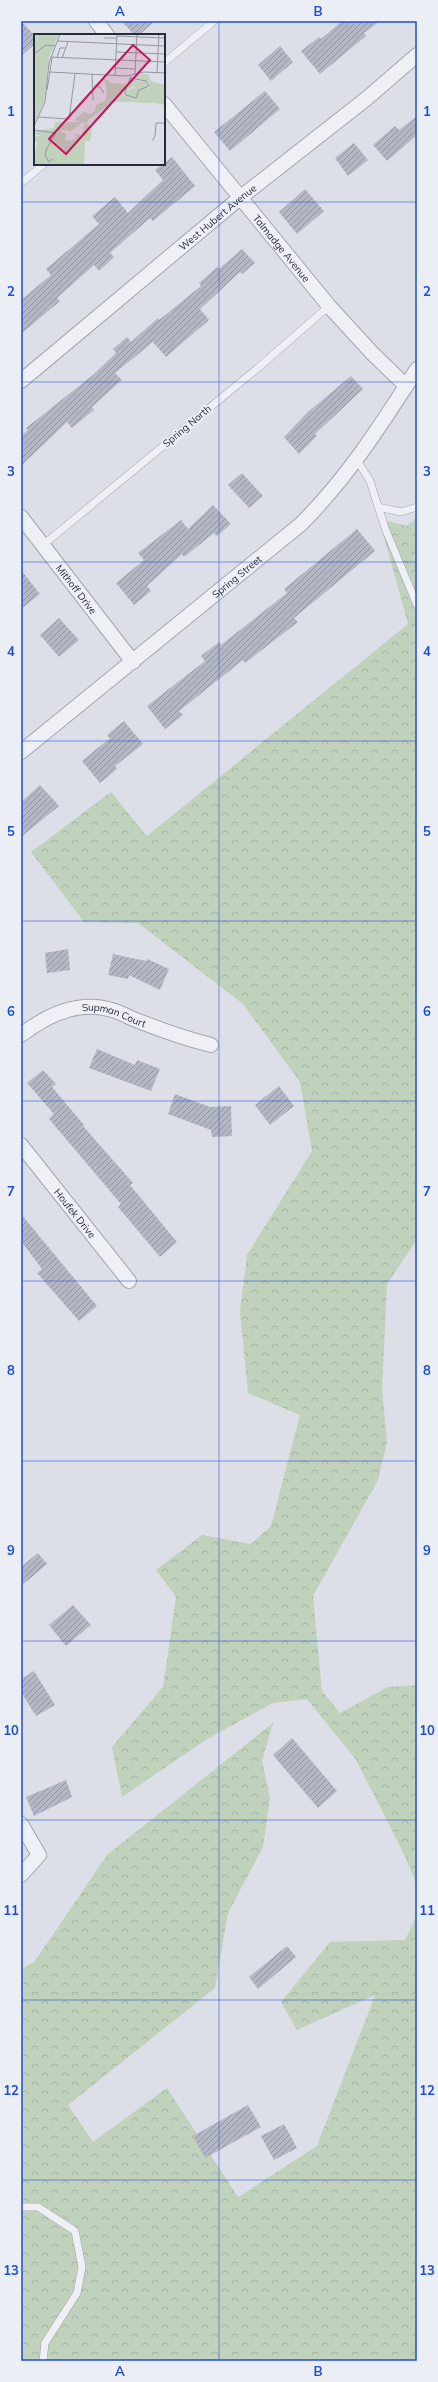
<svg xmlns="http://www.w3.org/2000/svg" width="438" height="2382" viewBox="0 0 438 2382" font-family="Mulish,sans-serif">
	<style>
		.forest { fill: url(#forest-crowns) }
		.building { fill: url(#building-hatch) }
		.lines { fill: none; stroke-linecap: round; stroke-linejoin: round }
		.service-casing { stroke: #a1a6b1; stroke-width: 8 }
		.minor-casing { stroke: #a1a6b1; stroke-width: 16 }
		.service { stroke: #eef0f5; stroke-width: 7 }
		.minor { stroke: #eef0f5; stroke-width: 14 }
		.grid { fill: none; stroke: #1d4ed8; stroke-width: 1; stroke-opacity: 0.55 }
		.labels { text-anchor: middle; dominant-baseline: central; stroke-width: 4; stroke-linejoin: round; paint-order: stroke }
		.street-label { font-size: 10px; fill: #252c3e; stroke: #ebeef5 }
		.inset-road { fill: none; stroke: #9397a3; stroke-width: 1 }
		.view { fill: #c2185b; fill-opacity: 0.15; stroke: #c2185b; stroke-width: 2 }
		.inset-edge { fill: none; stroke: #252c3e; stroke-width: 2 }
		.neatline { fill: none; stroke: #1d4ed8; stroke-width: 1.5 }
		.grid-label { font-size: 13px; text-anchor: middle; font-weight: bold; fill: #1d4ed8 }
	</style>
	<defs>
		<pattern id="forest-crowns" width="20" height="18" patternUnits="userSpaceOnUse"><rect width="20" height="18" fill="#c0d1bc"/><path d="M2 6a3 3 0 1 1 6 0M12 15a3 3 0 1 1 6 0" fill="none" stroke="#a5b4a3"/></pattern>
		<pattern id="building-hatch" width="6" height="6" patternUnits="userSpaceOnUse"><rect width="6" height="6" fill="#b3b8c4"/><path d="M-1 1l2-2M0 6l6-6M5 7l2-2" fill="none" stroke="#9196a1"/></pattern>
	</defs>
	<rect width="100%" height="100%" fill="#dcdfe7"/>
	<path class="forest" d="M417 517V1235L414 1244 387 1284 382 1389 387 1442 378 1480 313 1596 322 1691 340 1713 388 1687 417 1685V1885L404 1854 356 1760 307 1699 273 1703 207 1739 122 1797 112 1747 163 1687 176 1597 156 1570 202 1535 251 1544 271 1526 300 1415 248 1393 240 1311 247 1255 312 1151 300 1082 243 1004 138 923 84 922 31 852 111 792 147 836 408 624 379 519 407 526Z
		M273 1723 262 1761 270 1798 263 1847 228 1913 215 1988 68 2105 93 2142 167 2088 238 2197 317 2146 375 1995 297 2030 281 2002 330 1942 405 1940 417 1915V2361H21V1970L35 1961 107 1855Z"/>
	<path class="building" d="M21 21 35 36V44L21 56Z
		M122 21H155L139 35H134Z
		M342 21H380L364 33 366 36 320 74 301 51 319 37 321 39Z
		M280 46 293 62 271 81 258 65Z
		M265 91 280 109 230 151 214 132Z
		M417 116V135L387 161 373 145 395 126 399 130Z
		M354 143 368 160 348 176 335 158Z
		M172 157 195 186 153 221 150 218 110 253 114 257 99 271 94 265 57 298 60 301 21 334V300L51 275 46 269 99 224 92 216 115 197 128 213 163 180 155 170Z
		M305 189 324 211 297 234 279 212Z
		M242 249 255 263 242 274 240 272 200 309 209 320 166 357 153 342 115 373 122 380 92 407 94 410 72 428 67 422 21 466V436L28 430 26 428 93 375 116 353 113 349 127 337 131 342 158 318 159 320 201 286 199 283 217 267 219 269Z
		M351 376 363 389 315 434 317 436 299 454 284 437 308 412Z
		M242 473 263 496 249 508 228 485Z
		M213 505 231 524 217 536 214 533 184 557 182 554 147 586 151 591 134 605 116 583 144 560 138 553 181 520 188 529Z
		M357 529 375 551 294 618 298 622 245 663 243 660 179 711 183 715 165 729 147 706 205 661 201 656 219 642 221 645 287 593 284 589Z
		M21 570 40 594 21 609Z
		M59 618 79 640 59 657 40 635Z
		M124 721 143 744 115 766 117 769 100 783 82 761 110 738 107 735Z
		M40 785 59 806 21 837V802Z
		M68 949 70 970 47 973 45 953Z
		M113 954 146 961 147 959 169 969 160 990 129 975 128 979 108 975Z
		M97 1049 135 1065 137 1060 160 1069 151 1091 89 1068Z
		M43 1070 56 1084 52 1087 84 1125 83 1126 133 1183 130 1185 177 1242 160 1257 118 1207 121 1204 49 1119 54 1114 27 1083Z
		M279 1086 294 1106 270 1125 255 1105Z
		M175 1094 210 1107 231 1106 232 1136 212 1137 211 1130 168 1114Z
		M21 1214 97 1306 79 1321 37 1273 42 1269 21 1241Z
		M38 1553 47 1564 21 1586V1567Z
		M73 1605 91 1625 66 1646 49 1625Z
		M34 1671 55 1705 36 1716 21 1692V1679Z
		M292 1738 337 1791 318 1808 273 1755Z
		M66 1780 72 1797 34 1816 26 1797Z
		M287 1946 296 1957 258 1989 249 1977Z
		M248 2105 261 2127 205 2158 193 2136Z
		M284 2124 297 2148 274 2160 261 2136Z"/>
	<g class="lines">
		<defs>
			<path id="service" d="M164 63 214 21
				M21 183 44 164
				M357 460 370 481 385 528 417 605
				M378 507 401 512 417 507
				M43 545 259 367 329 306
				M21 2207H38L75 2231 82 2267 77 2293 45 2343 43 2361"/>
			<g id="minor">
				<path d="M96 21 107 35"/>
				<path id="s1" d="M164 104 329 306 372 353 406 386"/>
				<path id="s2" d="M21 381 241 197 366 99 417 55"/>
				<path id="s3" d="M21 517 133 662"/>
				<path id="s4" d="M21 752 301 524C348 477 381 425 417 369"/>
				<path id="s5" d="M21 1035C47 1015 81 999 115 1011 124 1014 132 1019 141 1022 164 1031 187 1039 211 1045"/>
				<path id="s6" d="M21 1145 129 1281"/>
				<path d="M21 1824 39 1855 21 1875"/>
			</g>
		</defs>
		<use href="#service" class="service-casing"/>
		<use href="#minor" class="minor-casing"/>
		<use href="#service" class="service"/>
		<use href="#minor" class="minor"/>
	</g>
	<path class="grid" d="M219 21V2361M21 202H417M21 382H417M21 562H417M21 741H417M21 921H417M21 1101H417M21 1281H417M21 1461H417M21 1641H417M21 1820H417M21 2000H417M21 2180H417"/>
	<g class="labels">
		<g class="street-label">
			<text stroke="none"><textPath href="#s2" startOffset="256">West Hubert Avenue</textPath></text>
			<text stroke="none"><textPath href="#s1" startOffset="186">Talmadge Avenue</textPath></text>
			<text transform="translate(187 426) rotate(-40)">Spring North</text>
			<text stroke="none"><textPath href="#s4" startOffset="278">Spring Street</textPath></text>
			<text stroke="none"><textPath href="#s3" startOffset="91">Mithoff Drive</textPath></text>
			<text stroke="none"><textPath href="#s5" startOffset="101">Supman Court</textPath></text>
			<text stroke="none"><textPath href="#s6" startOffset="87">Houfek Drive</textPath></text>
		</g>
	</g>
	<g transform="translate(34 34)">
		<rect width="131" height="131" fill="#dcdfe7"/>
		<path d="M112 48 117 66 122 63 123 65 121 69 88 68 92 57Z" fill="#c0d1bc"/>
		<path d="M8 0H25L15 23 10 68 0 90V3ZM107 40H114L117 47 131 51V75V71L121 69 122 63 118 68 114 67 115 49 100 43ZM70 45 75 46 76 49 93 50 96 45 112 48 108 52H100L91 57 89 68H79L55 85 52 90 58 93V97L56 107H51L50 131H0L3 108 0 105 2 102H7L1 100 2 97 20 94 21 88H49L37 97 27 96V98L32 99 31 106 36 107 43 103 39 100 48 101 51 89 40 86 50 78 56 80 61 77 62 71 71 67 73 59Z" fill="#c0d1bc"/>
		<path class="inset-road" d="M83 2 131 4M70 4H83M23 7 131 12M82 18 131 20M0 20 12 11 21 12M16 23 131 28M23 24 26 14H31M28 24 34 8M81 34 101 35M16 38 92 42 110 38 131 39M123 39 125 0M58 40 59 66M101 40 103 0M81 42 83 0M96 44 112 47 115 52 105 56 102 64 92 61 91 58 97 42M60 52 66 53 70 59M13 56 18 24M4 83 35 85 41 40M0 92 11 68 15 29 26 0M0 96 22 99 13 114 11 121 15 128 19 125M118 107 121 102 122 89H131"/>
		<path class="view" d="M99 11 116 26 32 120 15 105Z"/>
		<rect width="131" height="131" class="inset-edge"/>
	</g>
	<rect width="438" height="2382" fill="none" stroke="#ebeef5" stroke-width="44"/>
	<rect x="22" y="22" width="394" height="2338" class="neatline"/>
	<g class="grid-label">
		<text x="120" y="16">A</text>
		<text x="318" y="16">B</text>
		<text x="11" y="116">1</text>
		<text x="427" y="116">1</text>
		<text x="11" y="296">2</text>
		<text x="427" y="296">2</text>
		<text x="11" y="476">3</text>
		<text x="427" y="476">3</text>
		<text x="11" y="656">4</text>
		<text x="427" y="656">4</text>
		<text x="11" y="836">5</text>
		<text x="427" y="836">5</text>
		<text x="11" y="1016">6</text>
		<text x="427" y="1016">6</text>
		<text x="11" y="1196">7</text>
		<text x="427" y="1196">7</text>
		<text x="11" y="1375">8</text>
		<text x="427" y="1375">8</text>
		<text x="11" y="1555">9</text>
		<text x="427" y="1555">9</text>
		<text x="11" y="1735">10</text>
		<text x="427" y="1735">10</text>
		<text x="11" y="1915">11</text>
		<text x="427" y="1915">11</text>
		<text x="11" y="2095">12</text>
		<text x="427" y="2095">12</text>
		<text x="11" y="2275">13</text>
		<text x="427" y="2275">13</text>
		<text x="120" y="2376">A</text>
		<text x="318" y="2376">B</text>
	</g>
</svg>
